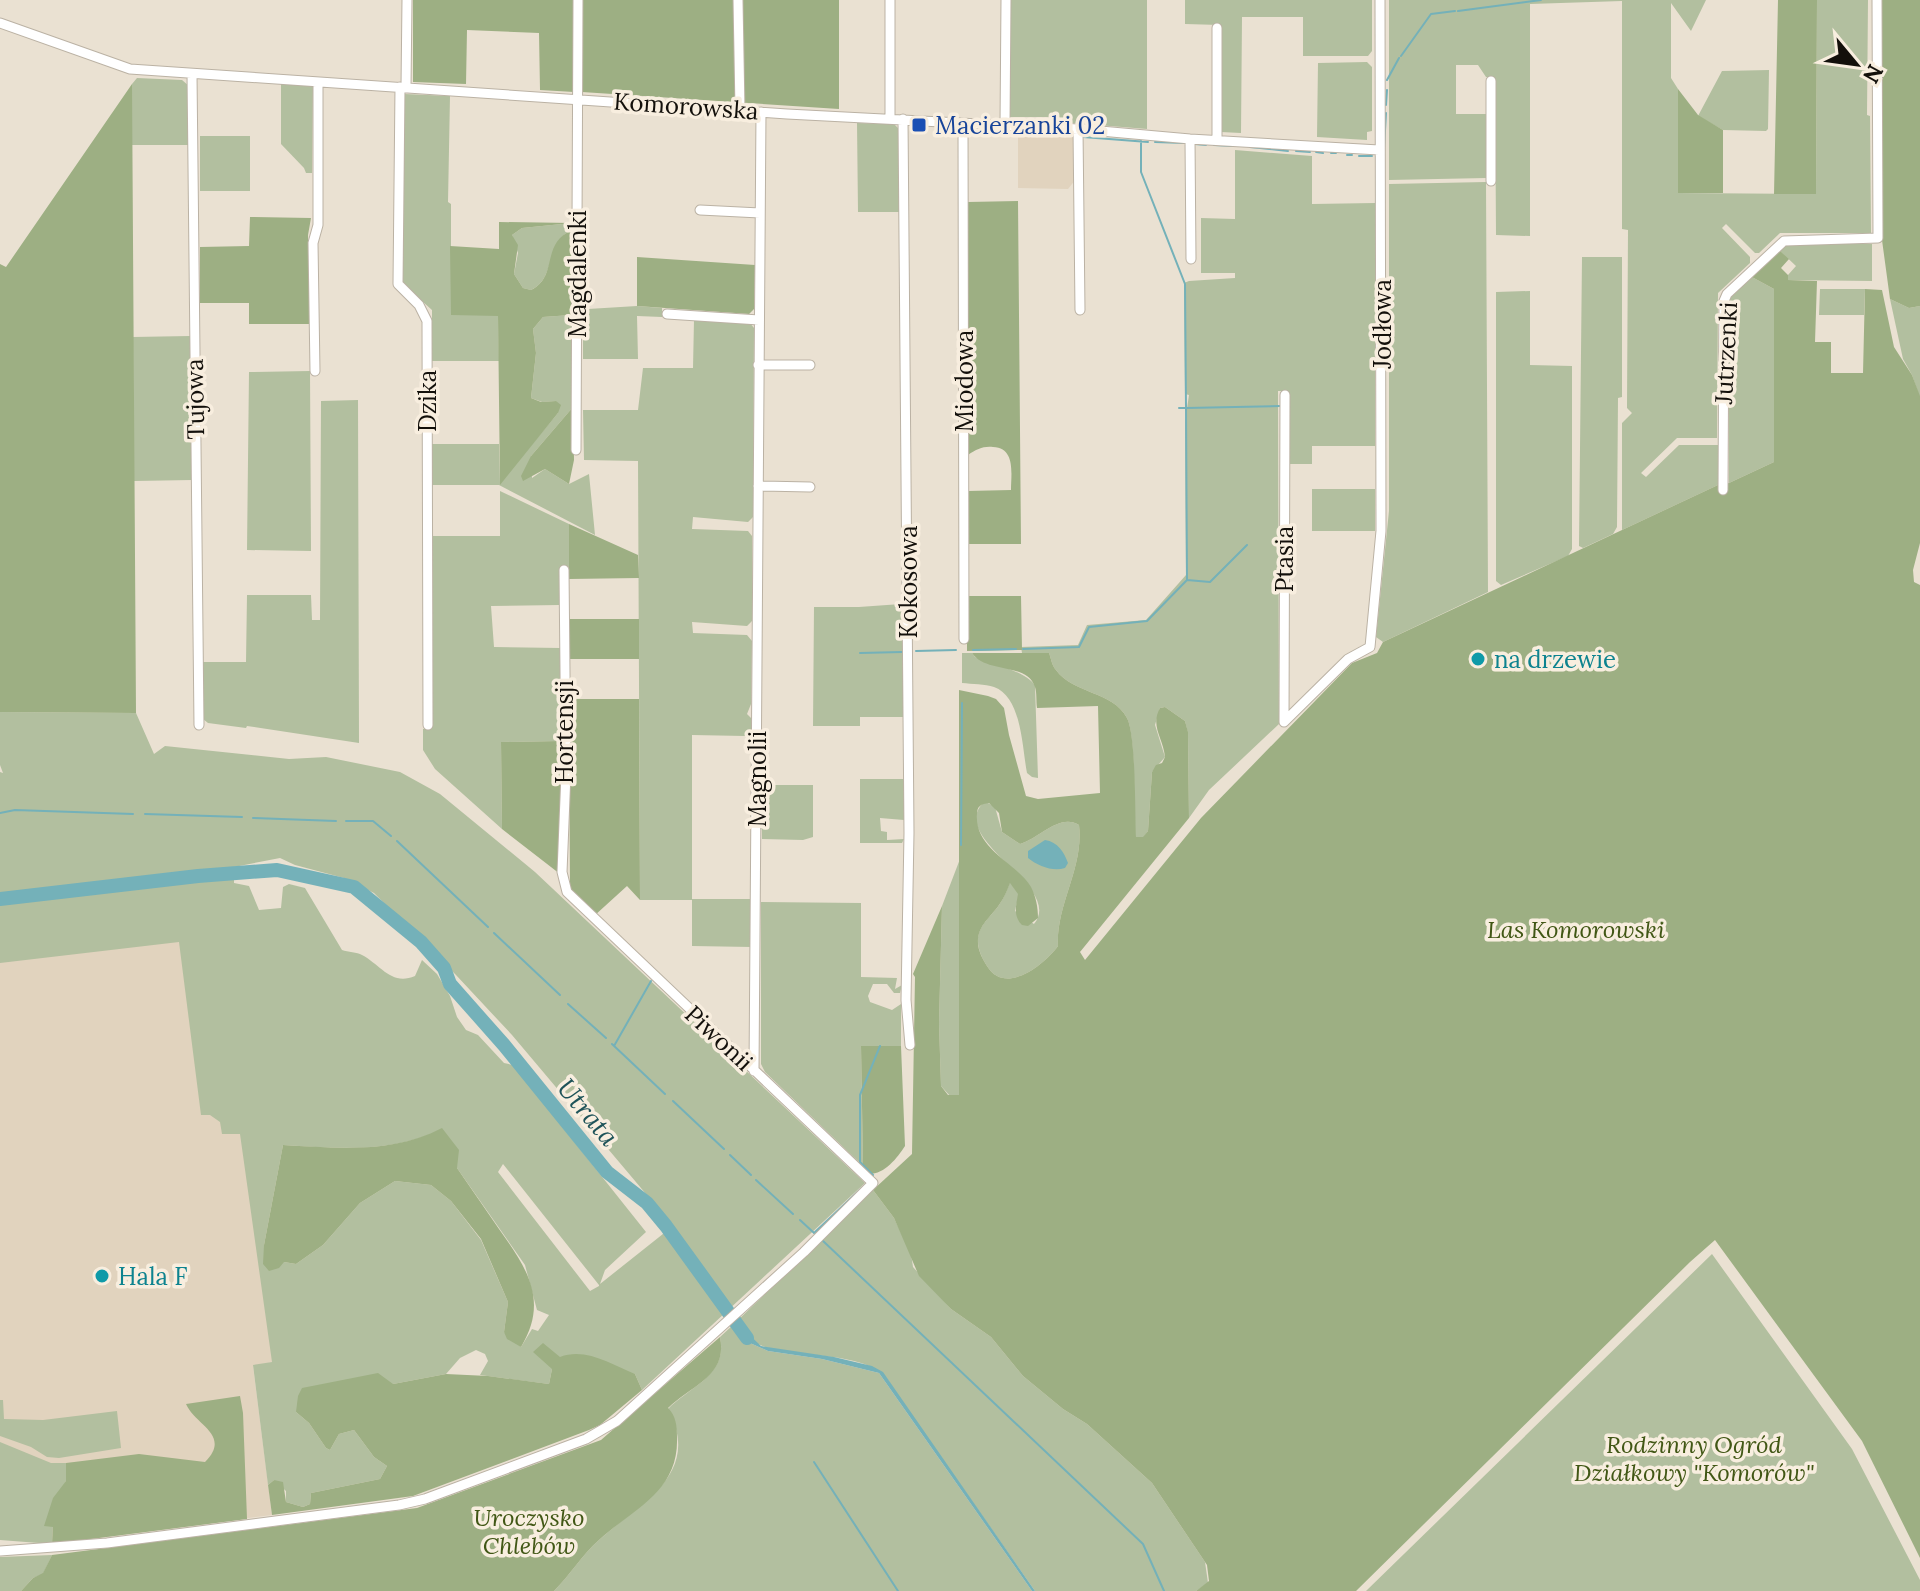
<svg xmlns="http://www.w3.org/2000/svg" width="1920" height="1591" viewBox="0 0 1920 1591" font-family="Lora,serif">
	<style>
		.built { fill: #e1d3be }
		.green { fill: #b2bf9f; fill-rule: evenodd }
		.forest { fill: #9daf83; fill-rule: evenodd }
		.water { fill: #74b1b9 }
		.lines { fill: none; stroke-linecap: round; stroke-linejoin: round }
		.stream { stroke: #74b1b9; stroke-width: 2 }
		.river { stroke: #74b1b9; stroke-width: 14 }
		.minor-casing { stroke: #bbb2a4; stroke-width: 11 }
		.minor { stroke: #fff; stroke-width: 9 }
		.transit-dot { fill: #1a4fb4; stroke: #f8eedf; stroke-width: 3 }
		.culture-dot { fill: #0f9aa8; stroke: #f8eedf; stroke-width: 3 }
		.labels { text-anchor: middle; dominant-baseline: central; stroke-width: 7; stroke-linejoin: round; paint-order: stroke }
		.street-label { font-size: 24px; fill: #13100b; stroke: #f8eedf }
		.transit-label { font-size: 24px; fill: #164399; stroke: #f8eedf; text-anchor: start }
		.culture-label { font-size: 24px; fill: #0d838f; stroke: #f8eedf; text-anchor: start }
		.park-label { font-size: 24px; font-style: italic; fill: #415715; stroke: #f8eedf }
		.water-label { font-size: 26px; font-style: italic; fill: #1e5359; stroke: #f8eedf }
	</style>
	<rect width="100%" height="100%" fill="#eae1d2"/>
	<path class="built" d="M1018 133 1075 134 1076 179 1068 189 1018 188Z
		M206 886 273 1362 253 1366 272 1515 59 1543 0 1525V905Z"/>
	<path class="green" d="M1009 0H1147V129L1060 122 1059 117H1009Z
		M1185 0H1372V51L1368 56H1303V17H1242L1241 133 1221 132 1220 25 1185 24Z
		M1389 0H1706L1691 31 1671 3V78L1678 89V193L1816 194 1817 0H1868L1867 115 1870 116 1871 233H1780L1759 253H1755L1726 224 1722 228 1750 257V263L1718 293 1717 438H1677L1641 473 1646 477 1679 445H1718V485L1622 530V423L1632 413 1627 408 1628 230 1622 229V1L1530 4V236L1496 235 1495 78 1486 77 1478 65H1456V114H1486V178L1389 180Z
		M1367 62 1372 67V131L1367 132V140L1317 137 1318 63Z
		M1769 70 1768 129 1766 131 1723 130 1698 116 1722 71Z
		M137 78 182 80 189 86 190 145H132V84Z
		M281 84 313 85 312 173H306L304 168 281 144Z
		M404 94 450 96 448 202 451 204V315H498L499 361H432V310L403 284 401 252Z
		M857 123 894 124 900 130 901 212H858Z
		M200 136H250V191H200Z
		M1235 150 1312 156V204L1375 203V446H1312V464H1289L1288 391H1278L1279 724 1209 790 1189 818 1188 733 1185 721 1165 707 1160 708 1155 725 1165 757 1152 772 1148 831 1143 838 1135 837C1134 814 1136 735 1127 718 1113 691 1073 694 1056 670 1052 666 1051 658 1049 653H1022L1021 647 1078 645 1087 625 1146 620 1186 575 1185 422 1189 395 1185 394 1184 283 1189 281 1235 278V273H1201V218L1235 219Z
		M1486 182 1488 592 1383 642 1376 637 1389 511V184Z
		M572 223V230C544 242 557 278 531 290L523 288 514 274 518 253 512 235 522 228Z
		M1783 243 1872 244V281L1788 280V275L1796 266 1778 249Z
		M1582 257H1622V397L1618 398 1617 527 1613 534 1583 548 1579 546Z
		M1750 276 1774 289V462L1729 483V298Z
		M1820 289H1865L1864 315H1819Z
		M1530 291V365L1572 366V549L1568 556 1501 585 1496 581V292Z
		M1890 299 1909 308 1920 306V398L1912 375 1903 359Z
		M637 306 662 308V317L637 316 638 359H583V307L588 309Z
		M573 311V407L531 456 532 478 545 469 569 484 589 474 595 535 499 485H432V444H499L500 483 558 413 556 401 542 402 531 398 536 353 533 329 543 317 571 315Z
		M694 320 749 322 754 328 753 517 748 522 693 517 692 529 748 531 752 536V621L747 626 692 622 693 633 747 635 752 641 751 704 747 714 751 718V730L745 736 692 735V899H752V947L692 946V900H640L638 461 584 460 583 410H638L643 368H693Z
		M190 336 192 480 134 481 133 337Z
		M310 371 311 551 247 550 249 372Z
		M358 400 359 743 247 726 246 728 208 723 203 719V662H246L247 595H311L312 620H320L321 401Z
		M1312 489H1375V531H1312Z
		M500 491 569 524V567L559 569V605L491 606 494 647 560 648V741L501 742 502 829 435 769 423 750V729H431L432 536H500Z
		M901 604 904 717H860V726H813L814 607H859Z
		M962 653H972L975 657C994 665 1023 670 1035 685L1038 778 1032 777 1027 773C1022 748 1022 697 994 687 985 684 972 684 962 683Z
		M0 712 136 713 154 754 165 746 289 759 326 757 400 772 440 794 535 872 865 1183 642 1390 635 1374 552 1369 549 1384 480 1375 488 1361 485 1354 476 1350 460 1358 446 1374 393 1384 296 1412 309 1423 326 1448 330 1450 339 1434 354 1430 374 1457 387 1466 380 1479 311 1493 310 1504 303 1507 286 1502V1491L274 1480 268 1485 253 1365 272 1362 240 1134H222L220 1122 210 1115H201L179 942 0 963V772L3 773 0 765ZM280 858 295 865 344 878 374 893 456 975 512 1035 673 1226 600 1284 605 1270 646 1232 513 1065 504 1063 478 1035 466 1030 457 1017 450 996 437 974 422 960 415 976C391 986 381 965 362 955 357 952 348 952 342 950L305 888 289 884 283 887 281 908 259 910 249 886 234 883V867ZM442 1129 457 1168 525 1265 537 1310 549 1315 538 1331 532 1329 521 1347 504 1332 508 1302 481 1240 451 1201 431 1185 395 1181 360 1203 323 1245 296 1264 284 1262 264 1245 283 1145C337 1148 392 1154 442 1129ZM503 1164 599 1285V1286L590 1291 498 1172Z
		M860 779H904V820L880 818 881 831 887 832V840L904 839 902 843H860Z
		M761 785H813V837L803 840 762 839Z
		M983 803H988L995 807 1002 832 1020 844C1039 839 1059 813 1079 825 1084 868 1056 904 1058 946 1044 965 1005 996 987 966 983 960 978 950 978 942 977 926 991 917 999 905 1004 898 1007 890 1010 882L1019 894 1015 911 1034 924C1065 886 947 840 983 803Z
		M960 859 959 1095 951 1097 941 1086 939 1023 942 906Z
		M761 902 861 903V977L897 978 895 989 902 985 900 993H894L887 984H873L868 996 870 1002 892 1010 901 1004V1046H861L863 1166 765 1072 761 1064Z
		M873 1190 894 1218 911 1254 913 1267 951 1309 991 1337 1023 1376 1063 1409 1087 1424 1152 1483 1205 1562 1208 1583 1196 1591H1035L892 1387C878 1348 790 1360 758 1344 749 1340 742 1330 736 1322Z
		M1712 1254 1852 1449 1920 1580V1591H1366Z
		M733 1325 750 1343 768 1351 822 1359 879 1373 1032 1591H554C570 1575 582 1555 599 1540 640 1502 703 1475 668 1409 691 1386 728 1375 720 1337Z
		M0 1400H3L4 1419 43 1420 117 1411 121 1448 59 1458 47 1457 31 1447 0 1436Z
		M0 1442 51 1463H66V1481L45 1526H53L52 1544 0 1540Z
		M52 1555 43 1574 33 1578 21 1591H0V1557Z"/>
	<path class="forest" d="M413 0H574V92L540 90 539 33 467 30 466 84 413 82Z
		M583 0H839V109L582 92Z
		M1778 0H1817L1816 194H1774Z
		M1882 0H1920V306L1909 308 1890 299 1882 240Z
		M132 84 136 713 0 712V264L6 267Z
		M1678 89 1698 115 1723 130V193H1678Z
		M1018 201 1021 544H968V491L1011 490C1011 474 1016 448 993 447 983 446 977 449 968 455V202Z
		M250 217 311 218 308 235 310 324H249V303H200V247L249 246Z
		M499 222 572 223 522 228 512 235 518 245 514 274 523 288 531 290C559 276 540 244 572 230L573 311 571 315 543 317 533 329 536 353 531 398 541 402 556 401 561 405 558 413 500 485 498 316 451 315 450 246 499 249Z
		M1778 249 1789 259 1781 268 1788 275V280L1817 281 1815 342H1831V373H1863L1865 289 1882 290 1894 347 1912 375 1920 396V543L1913 570 1914 582 1920 585V1558L1862 1441 1715 1240 1690 1262 1356 1591H1196L1209 1581 1207 1565 1152 1483 1087 1424 1063 1409 1023 1376 991 1337 951 1309 919 1276 894 1218 873 1190 912 1154 915 977 913 974 942 906 939 1023 941 1086 948 1095H959V690L988 696 996 699 1004 708 1009 735 1026 796 1038 799 1100 793 1098 706 1037 708C1036 701 1037 693 1035 687 1027 662 986 674 972 653H1049C1051 658 1052 666 1056 670 1073 694 1113 691 1127 718 1136 734 1135 814 1136 837H1143L1148 831 1152 772 1156 765 1162 763 1165 757C1163 738 1150 726 1160 708L1165 707 1185 721 1188 732 1189 818 1080 952 1085 960 1201 818 1352 663 1377 653 1383 642 1718 485 1729 483 1774 462V289L1750 276ZM989 803 999 813 1002 832 1020 844C1039 839 1059 813 1079 825 1084 868 1056 904 1058 946 1044 965 1005 996 987 966 983 960 978 950 978 943 977 926 991 917 999 905 1004 898 1007 891 1010 883L1018 894C1016 906 1013 916 1022 925L1028 926 1038 918C1038 907 1036 897 1031 887 1017 863 974 849 977 814 977 806 981 804 989 803Z
		M637 257 755 265 754 309 749 314 637 306Z
		M573 407 574 460 569 484 545 469 523 481 521 476 531 456Z
		M569 524 638 555 639 578 569 579Z
		M967 596H1021L1022 650 967 651Z
		M569 619H639V659H569Z
		M569 699H639L640 900 627 886 594 916 574 897 570 887Z
		M560 741V874L502 829 501 742Z
		M861 1046H901L905 1146C897 1158 885 1174 869 1174L863 1166Z
		M442 1128 459 1150 457 1168C471 1188 485 1209 499 1229 527 1268 549 1301 521 1347L507 1339 504 1332 508 1302 481 1239 451 1201 431 1185 395 1181 360 1203 323 1245 296 1264 284 1262 279 1268 269 1271 263 1264 264 1245 283 1145C338 1148 392 1154 442 1128Z
		M720 1337C728 1376 692 1385 668 1408 676 1416 677 1426 677 1437 679 1492 634 1508 599 1540 582 1555 570 1575 554 1591H21L33 1578 43 1573 52 1555 417 1508 601 1440Z
		M543 1343 560 1357C586 1347 612 1365 635 1374L642 1390 600 1425 589 1430 413 1496 272 1515 268 1485 274 1480 283 1482 286 1502 303 1507 310 1504 311 1493 380 1479 387 1466 374 1457 354 1430 339 1434 330 1450 326 1448 309 1423 296 1412 298 1396 302 1388 378 1373 393 1384 446 1374 488 1376 549 1384 552 1369 533 1352Z
		M240 1396 243 1413 247 1519 52 1544 53 1527 44 1526 53 1498 66 1481V1463L139 1454 205 1462C232 1435 195 1425 186 1404Z"/>
	<path class="water" d="M1045 840C1058 842 1064 852 1068 863L1065 868C1053 872 1038 866 1028 858V851Z
		M736 1322 761 1346 834 1357 872 1366 883 1372 1035 1591H1032L879 1373 822 1359 768 1351 750 1343 733 1325Z"/>
	<g class="lines">
		<path class="stream" d="M1458 11 1541 0
			M1401 56 1431 14 1455 11
			M1387 80 1399 58
			M1386 105 1387 90
			M1083 137 1148 142
			M1141 141V172L1185 284 1186 408H1179
			M1155 142 1185 143
			M1195 144 1206 145
			M1214 145 1234 146
			M1250 147 1288 151
			M1384 148 1386 113
			M1296 151 1310 152
			M1316 152 1323 153
			M1331 153H1336
			M1347 155H1352
			M1359 156H1372
			M1187 580 1210 582 1247 545
			M1023 649 1079 647 1089 627 1147 621 1187 580 1186 408 1280 406
			M973 650 1016 649
			M916 651 956 650
			M860 653 902 652
			M0 813 15 810 133 814
			M145 814 242 817
			M253 818 336 821
			M346 821H373L391 836
			M397 841 488 927
			M961 845 962 703
			M494 933 560 995
			M568 1004 606 1038
			M612 1044 665 1094
			M614 1046 651 981
			M673 1101 724 1149
			M730 1155 751 1175
			M873 1175 860 1162V1095L880 1046
			M756 1180 793 1214
			M800 1220 813 1232
			M814 1233 863 1187
			M822 1240 1143 1544 1164 1591
			M814 1462 898 1591"/>
		<path class="river" d="M0 899 198 876 277 870 354 887 421 942 444 968 450 984 504 1045 607 1172 647 1203 666 1226 747 1338"/>
		<defs>
			<path id="minor" d="M738 0 740 110
				M0 23 130 69 787 114 1078 129 1190 139 1379 150
				M192 74 199 725
				M400 87 398 284 419 305 427 321 428 725
				M406 87 407 0
				M890 118V0
				M903 119 909 833 906 1000 910 1045
				M963 123 964 639
				M1005 125 1006 0
				M1078 129 1080 310
				M1190 139 1191 259
				M1217 140V28
				M1491 181V81
				M700 210 760 213
				M667 314 759 320
				M758 365H810
				M315 371 313 243 318 225V82
				M576 450 578 0
				M758 486 810 487
				M1723 490 1724 301 1727 294 1784 241 1878 238 1877 0
				M1284 722 1348 659 1370 647 1381 531 1380 0
				M1284 722 1285 395
				M754 1071 761 112
				M0 1551 107 1543 399 1505 425 1499 586 1439 617 1421 804 1252 873 1183 567 892 562 872 566 773 564 570"/>
		</defs>
		<use href="#minor" class="minor-casing"/>
		<use href="#minor" class="minor"/>
	</g>
	<rect class="transit-dot" x="911" y="117" width="16" height="16" rx="4"/>
	<g class="culture-dot">
		<circle cx="1478" cy="659" r="8"/>
		<circle cx="102" cy="1276" r="8"/>
	</g>
	<g class="labels">
		<g class="street-label">
			<text transform="translate(686 106) rotate(4)">Komorowska</text>
			<text transform="translate(577 274) rotate(-90)">Magdalenki</text>
			<text transform="translate(1382 324) rotate(-90)">Jodłowa</text>
			<text transform="translate(1726 353) rotate(-87)">Jutrzenki</text>
			<text transform="translate(964 381) rotate(-90)">Miodowa</text>
			<text transform="translate(195 399) rotate(-91)">Tujowa</text>
			<text transform="translate(427 401) rotate(-90)">Dzika</text>
			<text transform="translate(1284 559) rotate(-90)">Ptasia</text>
			<text transform="translate(908 582) rotate(-90)">Kokosowa</text>
			<text transform="translate(564 732) rotate(-90)">Hortensji</text>
			<text transform="translate(757 779) rotate(-90)">Magnolii</text>
			<text transform="translate(719 1038) rotate(43)">Piwonii</text>
		</g>
		<g class="transit-label">
			<text x="935" y="125">Macierzanki 02</text>
		</g>
		<g class="culture-label">
			<text x="1494" y="659">na drzewie</text>
			<text x="118" y="1276">Hala F</text>
		</g>
		<g class="park-label">
			<text x="1576" y="929">Las Komorowski</text>
			<text x="1694" y="1444">Rodzinny Ogród<tspan x="1694" dy="28">Działkowy "Komorów"</tspan></text>
			<text x="529" y="1517">Uroczysko<tspan x="529" dy="28">Chlebów</tspan></text>
		</g>
		<g class="water-label">
			<text transform="translate(588 1112) rotate(50)">Utrata</text>
		</g>
	</g>
	<g transform="translate(1856 64) rotate(119)" stroke="#f8eedf" stroke-width="6" paint-order="stroke">
	<path d="M0-6L14 30L0 20L-14 30Z" fill="#13100b"/>
	<text y="-12" font-size="22" font-weight="bold" text-anchor="middle" fill="#13100b">N</text>
	</g>
</svg>
